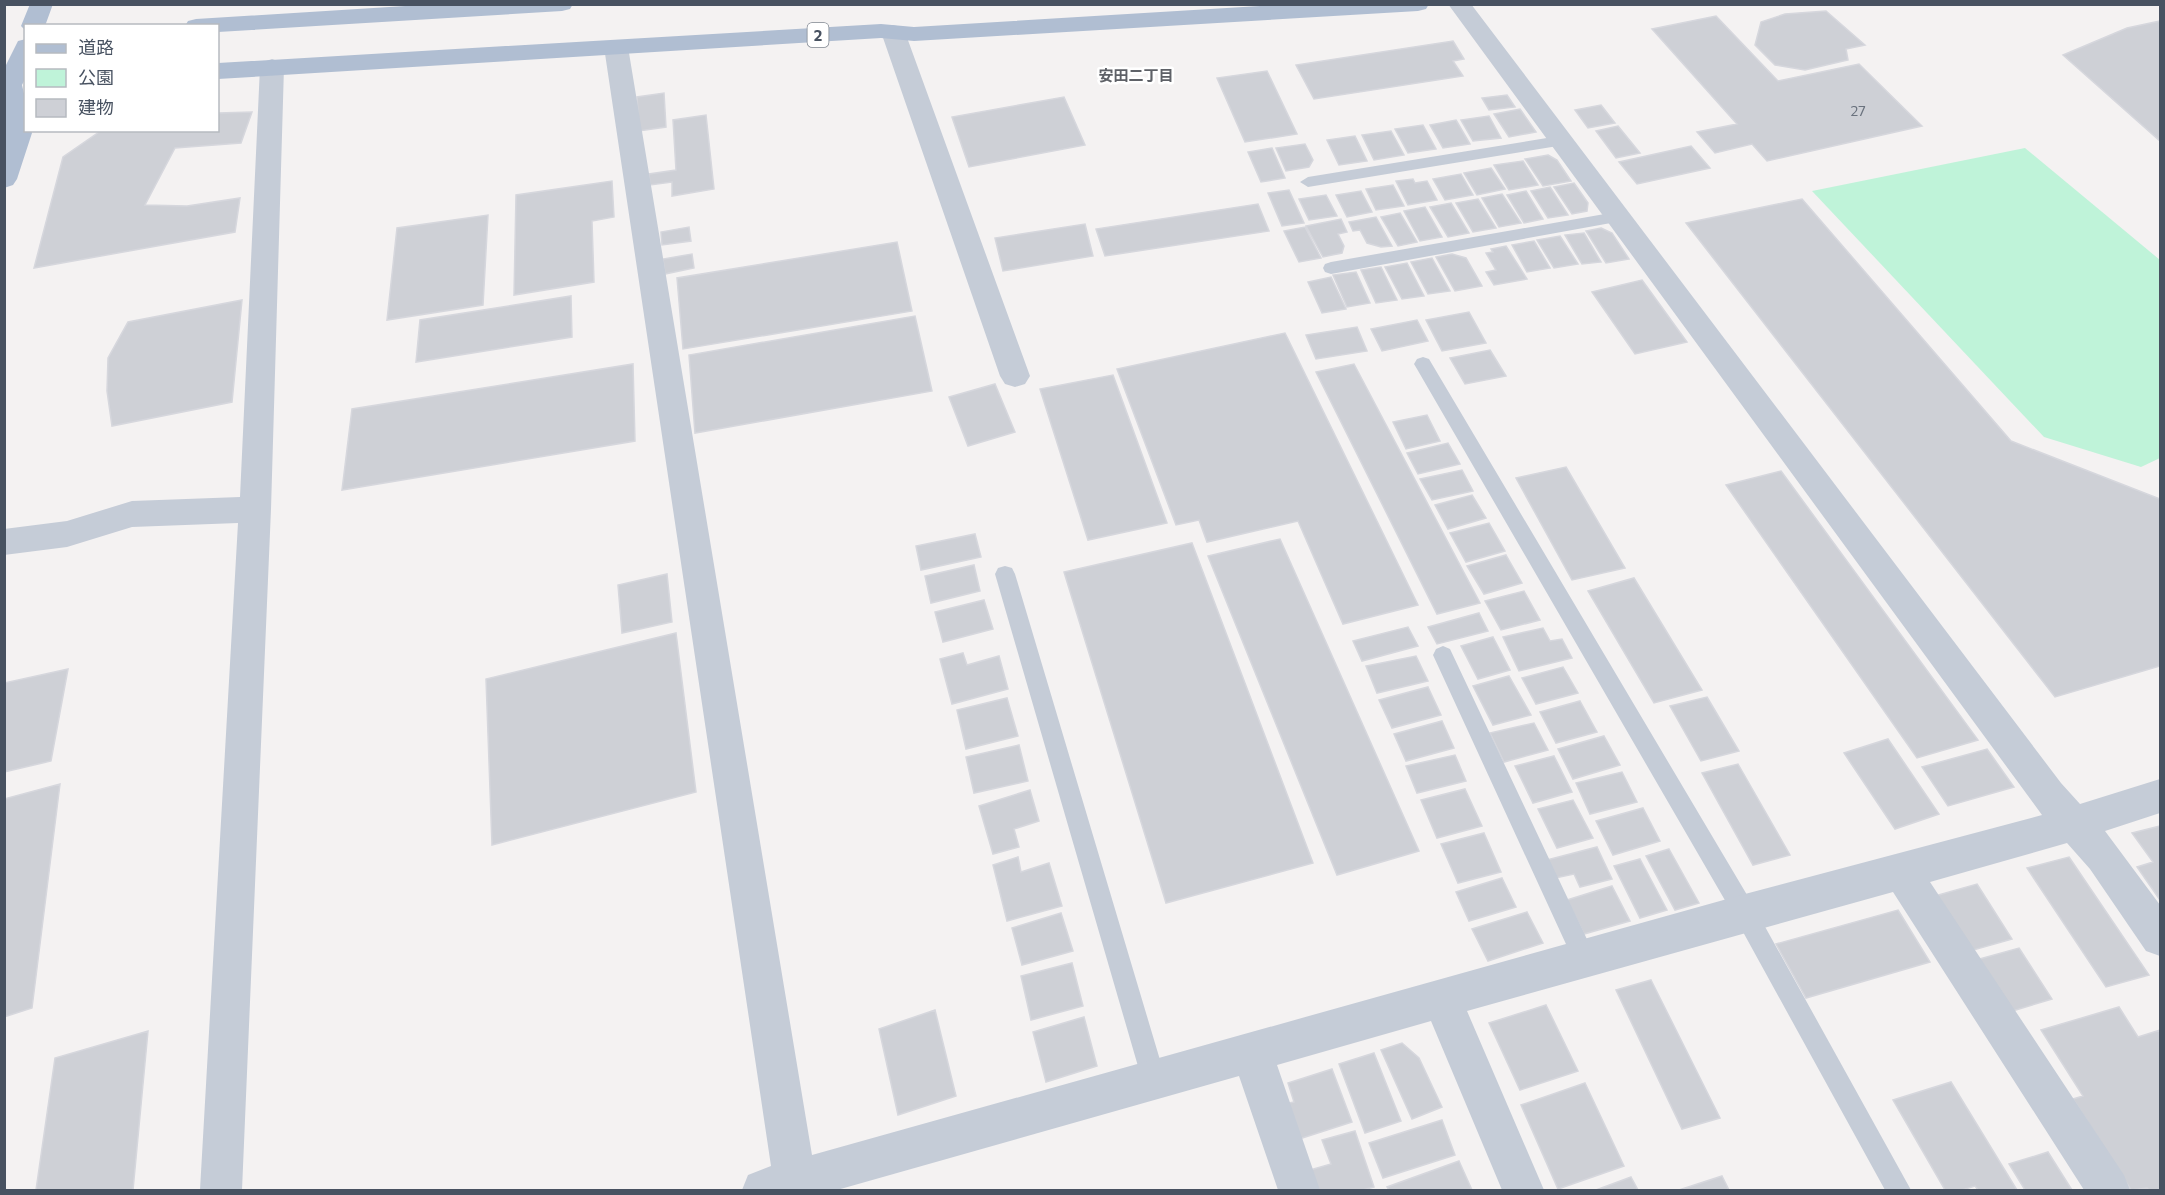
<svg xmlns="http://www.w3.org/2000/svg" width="2165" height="1195" viewBox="0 0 2165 1195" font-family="Commissioner,'Noto Sans JP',sans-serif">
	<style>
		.green { fill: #bff3d9 }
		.building { fill: #ced0d6; stroke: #d6d7dd; stroke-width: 1.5 }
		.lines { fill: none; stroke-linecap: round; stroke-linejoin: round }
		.lane { fill: #c5ccd7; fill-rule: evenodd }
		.street { fill: #c5ccd7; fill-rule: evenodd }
		.primary { fill: #b0bed2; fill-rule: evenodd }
		.labels { text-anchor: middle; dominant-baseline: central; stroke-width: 5; stroke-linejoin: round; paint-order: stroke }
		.number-label { font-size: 14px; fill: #6a727e }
		.shield { fill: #fff; stroke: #7f8690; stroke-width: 1.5 }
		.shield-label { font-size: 15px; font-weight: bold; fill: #485261 }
		.far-neighbourhood-label { font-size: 15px; font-weight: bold; fill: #5e6167; stroke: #fff }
	</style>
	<rect width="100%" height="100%" fill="#f4f2f2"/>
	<path class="green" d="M2025 148 2160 260V458L2141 467 2044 437 1812 191Z"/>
	<path class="building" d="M1826 11 1865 45 1846 49 1848 60 1805 70 1775 65 1755 45 1761 22 1785 14Z
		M1716 16 1778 81 1859 64 1922 126 1767 161 1752 144 1715 153 1697 132 1737 124 1652 29Z
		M2160 21V141L2063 55 2127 28Z
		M1453 41 1464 59 1453 61 1463 76 1314 99 1296 65Z
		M1267 71 1297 134 1245 142 1217 78Z
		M664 93 666 127 639 131 637 97Z
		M1507 95 1515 107 1489 110 1482 98Z
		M1064 97 1085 145 969 167 952 117Z
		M1601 105 1615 123 1588 128 1575 110Z
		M1520 109 1536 132 1509 137 1494 114Z
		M252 112 241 143 175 148 145 205 187 206 240 198 235 232 34 268 63 157 102 130H218V113Z
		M706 115 714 189 672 196V182L650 185 649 174 676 170 673 120Z
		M1489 116 1501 138 1473 141 1461 120Z
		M1456 120 1470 144 1443 148 1430 125Z
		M1423 125 1436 149 1408 153 1395 129Z
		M1618 126 1640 153 1616 158 1596 131Z
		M1391 131 1404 155 1374 160 1362 135Z
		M1355 136 1367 161 1339 165 1327 140Z
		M1305 144 1313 160 1309 167 1286 171 1276 148Z
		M1691 146 1710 168 1637 184 1619 162Z
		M1272 148 1285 178 1261 182 1248 152Z
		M1548 155 1557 160 1571 181 1543 186 1525 159Z
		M1523 161 1538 185 1509 190 1494 165Z
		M1491 168 1505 189 1477 195 1464 173Z
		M1461 174 1473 195 1445 200 1433 179Z
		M1413 179 1415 183 1427 181 1437 200 1408 205 1396 181Z
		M612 181 614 217 592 221 594 282 514 295 516 195Z
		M1574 183 1588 203 1587 211 1572 214 1554 187Z
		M1393 185 1404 206 1376 210 1366 189Z
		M1550 187 1568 215 1548 218 1531 191Z
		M1289 190 1304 223 1282 226 1268 193Z
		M1361 191 1372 212 1347 217 1336 195Z
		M1526 191 1543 219 1524 223 1507 195Z
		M1502 194 1521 223 1499 227 1482 198Z
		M1326 195 1337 216 1309 220 1299 199Z
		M1478 199 1496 228 1473 232 1456 203Z
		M1802 199 2011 441 2160 499V666L2055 697 1686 223Z
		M1451 203 1469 233 1448 237 1430 207Z
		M1258 204 1269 231 1105 256 1096 229Z
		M1425 207 1442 237 1420 241 1404 211Z
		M1400 213 1417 242 1398 246 1381 217Z
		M488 215 483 305 387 320 397 228Z
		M1376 217 1392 246 1381 247 1367 243 1360 230 1353 231 1349 222Z
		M1341 219 1347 232 1338 234 1344 246 1342 253 1323 257 1306 226Z
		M1085 224 1093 256 1003 271 995 238Z
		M689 227 691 241 662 245 661 232Z
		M1305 227 1321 258 1299 262 1284 231Z
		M1601 228 1612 233 1629 259 1606 263 1586 231Z
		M1584 233 1601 262 1582 264 1565 235Z
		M1560 236 1578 264 1554 268 1537 240Z
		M1534 241 1550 268 1527 272 1512 245Z
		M897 242 912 311 683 349 677 278Z
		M1506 246 1527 279 1494 285 1486 272 1496 270 1486 253 1493 252 1491 249Z
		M692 254 694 268 665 274 663 259Z
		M1452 254 1466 258 1482 286 1455 291 1436 257Z
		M1432 258 1450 291 1428 294 1411 262Z
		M1407 263 1424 296 1402 299 1385 267Z
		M1381 267 1397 300 1376 303 1361 270Z
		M1356 272 1370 303 1347 307 1333 275Z
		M1331 277 1346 309 1322 313 1308 282Z
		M1642 280 1687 342 1635 354 1592 292Z
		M571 296 572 337 416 362 420 320Z
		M242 300 232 402 112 426 107 391 108 358 128 322Z
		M1469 312 1486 343 1442 351 1426 320Z
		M915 316 932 391 695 433 689 355Z
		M1417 320 1428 341 1382 351 1371 329Z
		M1357 327 1367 351 1316 359 1306 335Z
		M1285 333 1418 605 1343 624 1298 521 1207 542 1199 520 1176 525 1117 369Z
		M1490 350 1506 376 1465 384 1450 358Z
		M633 364 635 441 342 490 352 409Z
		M1354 364 1480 603 1437 614 1316 372Z
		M1113 375 1167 523 1088 540 1040 389Z
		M995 384 1015 432 968 446 949 397Z
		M1427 415 1440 441 1406 449 1393 422Z
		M1448 443 1460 464 1418 474 1407 453Z
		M1566 467 1625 568 1572 580 1516 478Z
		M1462 470 1473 491 1432 500 1420 479Z
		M1781 471 1978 740 1917 758 1726 485Z
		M1472 495 1486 518 1448 529 1435 505Z
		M1489 523 1505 551 1466 562 1450 533Z
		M975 534 981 557 921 570 916 546Z
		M1280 539 1419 851 1337 875 1208 556Z
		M1192 543 1313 863 1166 903 1064 572Z
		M1506 555 1522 583 1484 594 1467 566Z
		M974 565 980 591 931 603 925 576Z
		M667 574 672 622 622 633 618 585Z
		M1634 578 1702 690 1654 703 1588 591Z
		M1524 591 1540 620 1501 630 1485 601Z
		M984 600 993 629 943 642 935 612Z
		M1479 613 1488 631 1437 644 1428 627Z
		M1408 627 1418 646 1362 661 1353 641Z
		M1543 628 1550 641 1562 639 1572 658 1519 671 1503 637Z
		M676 633 696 792 492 845 486 679Z
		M1493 637 1510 670 1478 679 1461 646Z
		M963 653 967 665 999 656 1008 689 952 704 940 659Z
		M1416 656 1428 681 1377 693 1366 666Z
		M1563 667 1578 693 1536 704 1522 678Z
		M68 669 51 761 4 772V683Z
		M1509 676 1531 715 1493 725 1473 686Z
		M1428 687 1441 715 1392 728 1379 700Z
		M1707 697 1739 751 1701 761 1670 706Z
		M1007 698 1018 736 966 749 957 710Z
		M1580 701 1597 732 1556 743 1540 712Z
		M1442 721 1454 748 1406 761 1394 734Z
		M1534 723 1548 750 1504 762 1490 733Z
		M1604 736 1620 765 1573 779 1558 749Z
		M1888 739 1939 814 1895 829 1844 753Z
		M1019 745 1028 781 974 793 966 757Z
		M1987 749 2014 787 1948 806 1922 767Z
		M1455 755 1466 781 1417 793 1406 766Z
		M1554 756 1572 792 1533 803 1515 766Z
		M1738 764 1790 855 1753 865 1702 773Z
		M1622 772 1637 802 1590 814 1576 783Z
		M60 784 32 1008 4 1017V799Z
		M1465 789 1482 826 1437 838 1421 800Z
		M1030 790 1039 821 1014 829 1019 847 993 854 979 806Z
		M1573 800 1593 838 1557 848 1538 809Z
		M1643 808 1660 841 1613 855 1596 821Z
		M2160 826V900L2137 867 2153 862 2132 833Z
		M1484 833 1501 872 1458 883 1441 844Z
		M1597 847 1612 879 1580 887 1574 874 1551 879 1543 861Z
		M1669 849 1699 903 1675 910 1646 856Z
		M1018 857 1021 872 1049 863 1062 906 1007 921 993 865Z
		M2069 857 2149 975 2106 987 2027 868Z
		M1640 859 1667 910 1640 918 1614 866Z
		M1502 878 1516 907 1469 921 1456 892Z
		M1977 884 2012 939 1970 951 1935 896Z
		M1612 886 1630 921 1584 934 1567 900Z
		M1898 910 1930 962 1806 998 1776 944Z
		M1527 912 1543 943 1488 961 1472 929Z
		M1061 913 1073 951 1022 965 1012 928Z
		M2019 948 2052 999 2009 1012 1976 960Z
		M1072 963 1083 1006 1031 1020 1021 976Z
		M1651 980 1720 1118 1682 1129 1616 990Z
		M1546 1005 1578 1071 1520 1090 1489 1023Z
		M2119 1007 2138 1037 2160 1030V1190H2149L2147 1188 2131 1190 2073 1099 2083 1096 2041 1030Z
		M935 1010 956 1096 898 1115 879 1029Z
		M1084 1017 1097 1066 1046 1082 1033 1032Z
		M148 1031 133 1190H36L55 1058Z
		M1402 1043 1419 1058 1442 1107 1412 1119 1381 1050Z
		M1374 1053 1401 1121 1365 1133 1339 1064Z
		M1332 1069 1352 1122 1296 1140 1284 1104 1294 1102 1288 1083Z
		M1951 1082 2017 1190H1978L1975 1186 1962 1190H1945L1893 1100Z
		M1585 1083 1624 1166 1558 1189 1521 1105Z
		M1442 1120 1455 1155 1383 1178 1369 1143Z
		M1355 1131 1374 1187 1363 1190H1317L1310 1170 1331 1164 1322 1140Z
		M2048 1152 2072 1190H2025L2009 1164Z
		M1459 1161 1472 1190H1389L1387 1187Z
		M1722 1176 1729 1190H1679Z
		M1631 1177 1638 1190H1596Z"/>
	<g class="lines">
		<path class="lane" d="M1559 136 1564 137 1567 141 1564 145 1308 187 1300 182 1308 177Z
			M1616 212 1622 213 1624 217 1622 221 1331 274 1325 272 1323 268 1325 264 1331 262Z
			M1423 357 1429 359 1753 905 1911 1190H1885L1737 921 1417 369 1414 364 1417 359Z
			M1005 566 1012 568 1015 574 1166 1080 1163 1089 1154 1092 1145 1089 1142 1080 995 574 998 568Z
			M1443 646 1450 649 1593 952 1597 960 1593 968 1585 972 1577 968 1433 655 1436 649Z"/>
		<path class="street" d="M1448 4H1471L2061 783 2080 804 2160 779V813L2105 831 2160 905V956L2146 951 2090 869 2067 843 1930 882 2124 1175 2130 1190H2084L1893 892 1467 1011 1544 1190H1502L1431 1021 1277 1065 1320 1190H1278L1239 1076 837 1190H742L748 1175 771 1166 604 47 608 42 616 40 624 42 628 47 812 1155 1745 894 2042 815Z
			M893 25 901 27 905 32 1030 376 1025 384 1015 387 1005 384 1000 376 881 32 885 27Z
			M272 59 281 62 284 67 271 509 242 1190H200L238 523 132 527 67 547 4 555V529L67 521 132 501 240 497 260 67 263 62Z"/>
		<path class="primary" d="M30 4H53L45 26H26V31L21 26Z
			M437 4H573L570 9 562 11 218 32V26H185L188 21 196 19Z
			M1292 4H1429L1426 9 1418 11 914 41 881 38 218 79V63L881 24 914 27Z
			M26 39V77L22 85 26 102V130H31L32 133 17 179 13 185 4 188 6 133 4 69 18 41Z"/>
	</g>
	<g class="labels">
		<g class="number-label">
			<text x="1858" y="110">27</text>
		</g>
		<rect class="shield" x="807.5" y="23" width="21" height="24" rx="4.5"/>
		<g class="shield-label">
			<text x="818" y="35">2</text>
		</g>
		<g class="far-neighbourhood-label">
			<text x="1136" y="75">安田二丁目</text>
		</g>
	</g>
	<rect width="2165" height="1195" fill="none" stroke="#485261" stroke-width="12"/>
	<rect x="24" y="24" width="195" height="108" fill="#ffffff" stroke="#b6bac0" stroke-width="1.5"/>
	<rect x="36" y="44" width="30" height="9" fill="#b0bed2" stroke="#b6bac0" stroke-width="1.5"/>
	<text x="78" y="54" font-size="18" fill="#485261">道路</text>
	<rect x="36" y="69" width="30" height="18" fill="#bff3d9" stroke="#b6bac0" stroke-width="1.5"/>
	<text x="78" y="84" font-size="18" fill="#485261">公園</text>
	<rect x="36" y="99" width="30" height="18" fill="#ced0d6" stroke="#b6bac0" stroke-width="1.5"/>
	<text x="78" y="114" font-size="18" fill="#485261">建物</text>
</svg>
